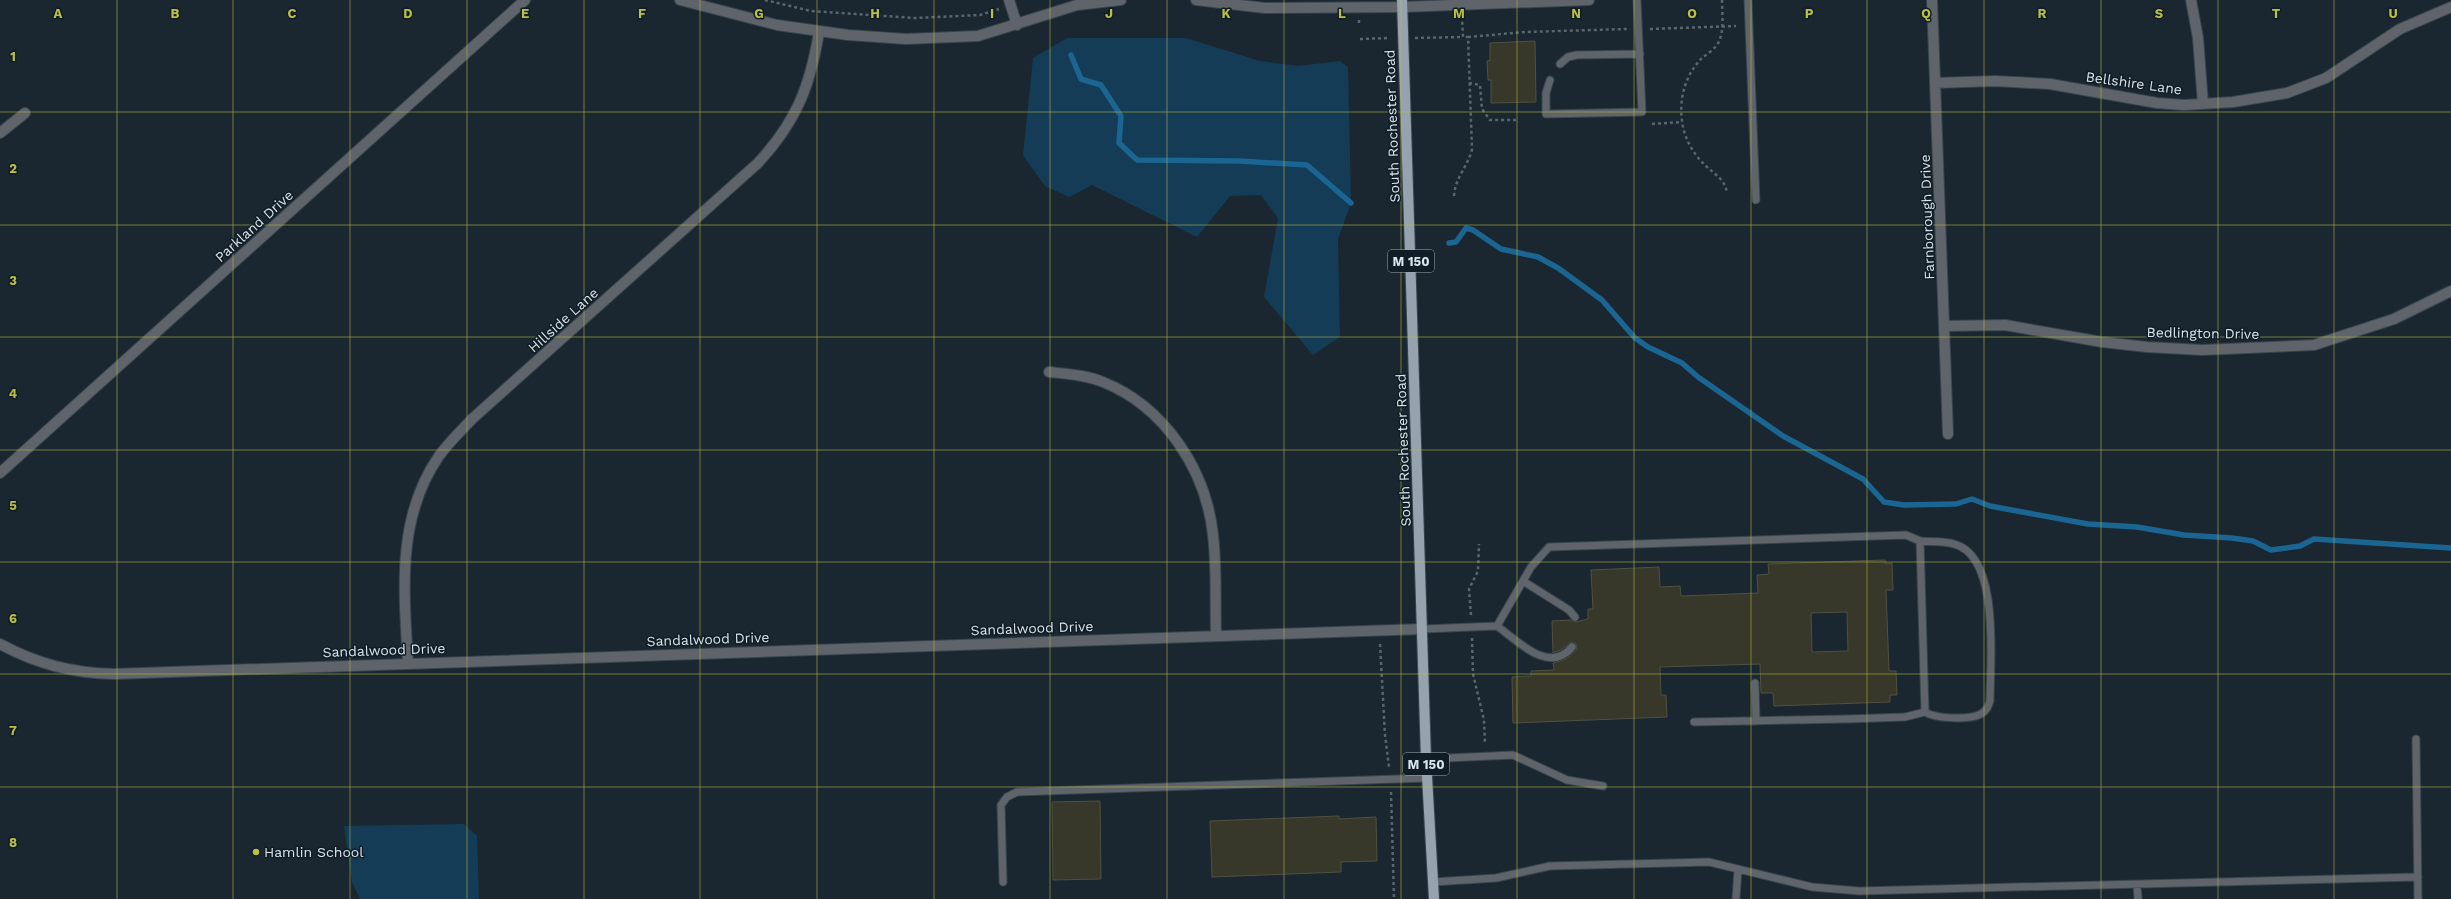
<svg xmlns="http://www.w3.org/2000/svg" width="2451" height="899" viewBox="0 0 2451 899" font-family="'Work Sans',sans-serif">
	<style>
		.green { fill: #153c56 }
		.lines { fill: none; stroke-linecap: round; stroke-linejoin: round }
		.stream { stroke: #1a6592; stroke-width: 5.5 }
		.building { fill: #373829; stroke: #4f5141; fill-rule: evenodd }
		.lane-casing { stroke: #39454e; stroke-width: 9 }
		.street-casing { stroke: #39454e; stroke-width: 12 }
		.primary-casing { stroke: #39454e; stroke-width: 12 }
		.path { stroke: #5a666e; stroke-width: 2.5; stroke-dasharray: 3 3; stroke-linecap: butt }
		.lane { stroke: #5e6469; stroke-width: 7 }
		.street { stroke: #5e6469; stroke-width: 10 }
		.primary { stroke: #96a3ae; stroke-width: 10 }
		.grid { fill: none; stroke: #bcbf44; stroke-width: 1; stroke-opacity: 0.55 }
		.poi-dot { fill: #bcbf44; stroke: #101d26; stroke-width: 1.5 }
		.labels { text-anchor: middle; dominant-baseline: central; stroke-width: 3; stroke-linejoin: round; paint-order: stroke }
		.shield { fill: #101d26; stroke: #9fa8b0; stroke-width: 1 }
		.shield-label { font-size: 13px; font-weight: bold; fill: #dce4eb }
		.street-label { font-size: 14px; fill: #dce4eb; stroke: #101d26 }
		.poi-label { font-size: 14px; fill: #dce4eb; stroke: #101d26; text-anchor: start }
		.grid-label { font-size: 13px; text-anchor: middle; font-weight: bold; fill: #bcbf44; stroke: #101d26; stroke-width: 3; stroke-linejoin: round; paint-order: stroke }
	</style>
	<rect width="100%" height="100%" fill="#1a2730"/>
	<path class="green" d="M1067 38H1186L1260 61 1298 66 1340 61 1348 67 1351 203 1338 239 1340 337 1313 355 1264 297 1278 218 1261 195 1230 196 1197 237 1092 185 1069 197 1045 186 1023 155 1033 58Z
		M464 824 477 836 479 899H360L352 882 344 826Z"/>
	<g class="lines">
		<path class="stream" d="M1071 55 1081 79 1101 85 1121 116 1119 143 1137 160 1239 161 1307 165 1351 203
			M1449 243 1456 242 1466 228 1473 230 1501 249 1538 257 1558 268 1602 300 1635 338 1648 347 1682 363 1698 377 1783 436 1863 479 1884 502 1904 505 1956 504 1972 499 1990 506 2088 524 2137 527 2184 535 2232 538 2253 541 2271 550 2300 546 2314 539 2451 548"/>
	</g>
	<path class="building" d="M1535 41 1536 102 1491 103V80H1488L1487 61 1490 60V43Z
		M1885 560 1886 564 1892 563 1893 590H1886L1889 671H1896L1897 695H1890V702L1774 706 1773 693H1761L1760 664 1660 667 1661 695H1666L1667 717 1513 723 1512 677 1531 676V671L1554 670 1553 663 1566 659 1577 649 1576 644 1571 642 1561 650 1553 653 1552 621 1571 620 1576 622 1588 619V609H1593L1591 570 1659 567 1660 587 1680 586 1681 596 1758 593 1757 575 1769 574 1768 564ZM1847 612 1848 651 1812 652 1811 613Z
		M1100 801 1101 879 1053 880 1052 802Z
		M1339 816V819L1376 817 1377 861 1341 862V872L1212 877 1210 821Z"/>
	<g class="lines">
		<defs>
			<path id="lane" d="M1748 0 1756 200
				M1560 64 1568 57 1577 55 1640 54
				M1550 80 1546 93V114L1642 112 1637 0
				M1523 581 1569 610 1575 617
				M1497 626C1518 641 1549 675 1572 647
				M1423 629 1497 626 1531 567 1549 547 1906 535 1920 541 1925 712C1935 719 1970 720 1981 714 1987 710 1988 707 1990 701 1990 663 2001 556 1954 544 1943 541 1931 542 1920 541
				M1755 683 1756 721
				M1694 722 1847 719 1905 717 1925 712
				M2416 739 2418 899
				M1426 759 1513 755 1567 780 1603 786
				M1003 882 1001 805 1007 797 1017 792 1427 778
				M1433 882 1496 878 1550 866 1709 862 1812 887 1859 891 2418 877
				M2137 885 2138 899
				M1736 899 1738 869"/>
			<path id="street" d="M680 0 777 25 848 35 906 39 978 36 1077 5 1121 0
				M1009 0 1017 25
				M1196 0 1265 8 1402 7 1589 0
				M1932 0 1948 434
				M2191 0 2198 38 2203 104
				M1935 83 1995 81 2050 84 2157 103 2184 105 2233 102 2287 93 2326 78 2400 29 2451 7
				M0 133 25 113
				M1945 326 2005 325 2102 342 2147 347 2202 350 2314 345 2394 319 2451 291
				M1049 372C1067 374 1086 375 1103 382 1165 407 1206 470 1213 535 1217 568 1215 602 1216 636
				M0 473 525 0
				M0 644C37 664 72 673 114 674L1423 629
				M408 663C404 591 396 518 439 456 449 442 461 431 472 419L758 163C796 122 810 87 819 32"/>
			<path id="primary" d="M1402 0 1426 759 1434 899"/>
		</defs>
		<use href="#lane" class="lane-casing"/>
		<use href="#street" class="street-casing"/>
		<use href="#primary" class="primary-casing"/>
		<path class="path" d="M765 0 811 11 915 18 980 15 999 9
			M1722 0C1722 14 1725 33 1717 45 1713 50 1706 55 1701 59 1685 76 1679 98 1682 121 1684 138 1693 154 1706 166 1715 175 1725 179 1727 193
			M1359 20V26
			M1650 29 1736 26
			M1468 37 1525 32 1627 29
			M1415 38 1463 37
			M1360 39 1390 38
			M1469 83 1480 85 1482 109 1490 120H1516
			M1652 124 1682 122
			M1454 196C1455 177 1468 167 1472 149L1468 37H1463L1462 18
			M1471 615 1469 589 1478 571 1479 544
			M1472 638 1473 674 1484 720 1485 744
			M1380 644 1385 735 1389 767
			M1391 792 1394 899"/>
		<use href="#lane" class="lane"/>
		<use href="#street" class="street"/>
		<use href="#primary" class="primary"/>
	</g>
	<path class="grid" d="M117 0V899M233 0V899M350 0V899M467 0V899M584 0V899M700 0V899M817 0V899M934 0V899M1050 0V899M1167 0V899M1284 0V899M1401 0V899M1517 0V899M1634 0V899M1751 0V899M1867 0V899M1984 0V899M2101 0V899M2218 0V899M2334 0V899M0 112H2451M0 225H2451M0 337H2451M0 450H2451M0 562H2451M0 674H2451M0 787H2451"/>
	<circle class="poi-dot" cx="256" cy="852" r="4"/>
	<g class="labels">
		<g class="shield">
			<rect x="1388" y="250" width="46" height="22" rx="3"/>
			<rect x="1403" y="753" width="46" height="22" rx="3"/>
		</g>
		<g class="shield-label">
			<text x="1411" y="261">M 150</text>
			<text x="1426" y="764">M 150</text>
		</g>
		<g class="street-label">
			<text transform="translate(2134 83) rotate(8)">Bellshire Lane</text>
			<text transform="translate(1392 126) rotate(-92)">South Rochester Road</text>
			<text transform="translate(1927 217) rotate(-92)">Farnborough Drive</text>
			<text transform="translate(254 226) rotate(-42)">Parkland Drive</text>
			<text transform="translate(563 320) rotate(-42)">Hillside Lane</text>
			<text transform="translate(2203 333) rotate(1)">Bedlington Drive</text>
			<text transform="translate(1403 450) rotate(-92)">South Rochester Road</text>
			<text transform="translate(1032 628) rotate(-2)">Sandalwood Drive</text>
			<text transform="translate(708 639) rotate(-2)">Sandalwood Drive</text>
			<text transform="translate(384 650) rotate(-2)">Sandalwood Drive</text>
		</g>
		<g class="poi-label">
			<text x="264" y="852">Hamlin School</text>
		</g>
	</g>
	<g class="grid-label">
		<text x="58" y="18">A</text>
		<text x="175" y="18">B</text>
		<text x="292" y="18">C</text>
		<text x="408" y="18">D</text>
		<text x="525" y="18">E</text>
		<text x="642" y="18">F</text>
		<text x="759" y="18">G</text>
		<text x="875" y="18">H</text>
		<text x="992" y="18">I</text>
		<text x="1109" y="18">J</text>
		<text x="1226" y="18">K</text>
		<text x="1342" y="18">L</text>
		<text x="1459" y="18">M</text>
		<text x="1576" y="18">N</text>
		<text x="1692" y="18">O</text>
		<text x="1809" y="18">P</text>
		<text x="1926" y="18">Q</text>
		<text x="2042" y="18">R</text>
		<text x="2159" y="18">S</text>
		<text x="2276" y="18">T</text>
		<text x="2393" y="18">U</text>
		<text x="13" y="61">1</text>
		<text x="13" y="173">2</text>
		<text x="13" y="285">3</text>
		<text x="13" y="398">4</text>
		<text x="13" y="510">5</text>
		<text x="13" y="623">6</text>
		<text x="13" y="735">7</text>
		<text x="13" y="847">8</text>
	</g>
</svg>
